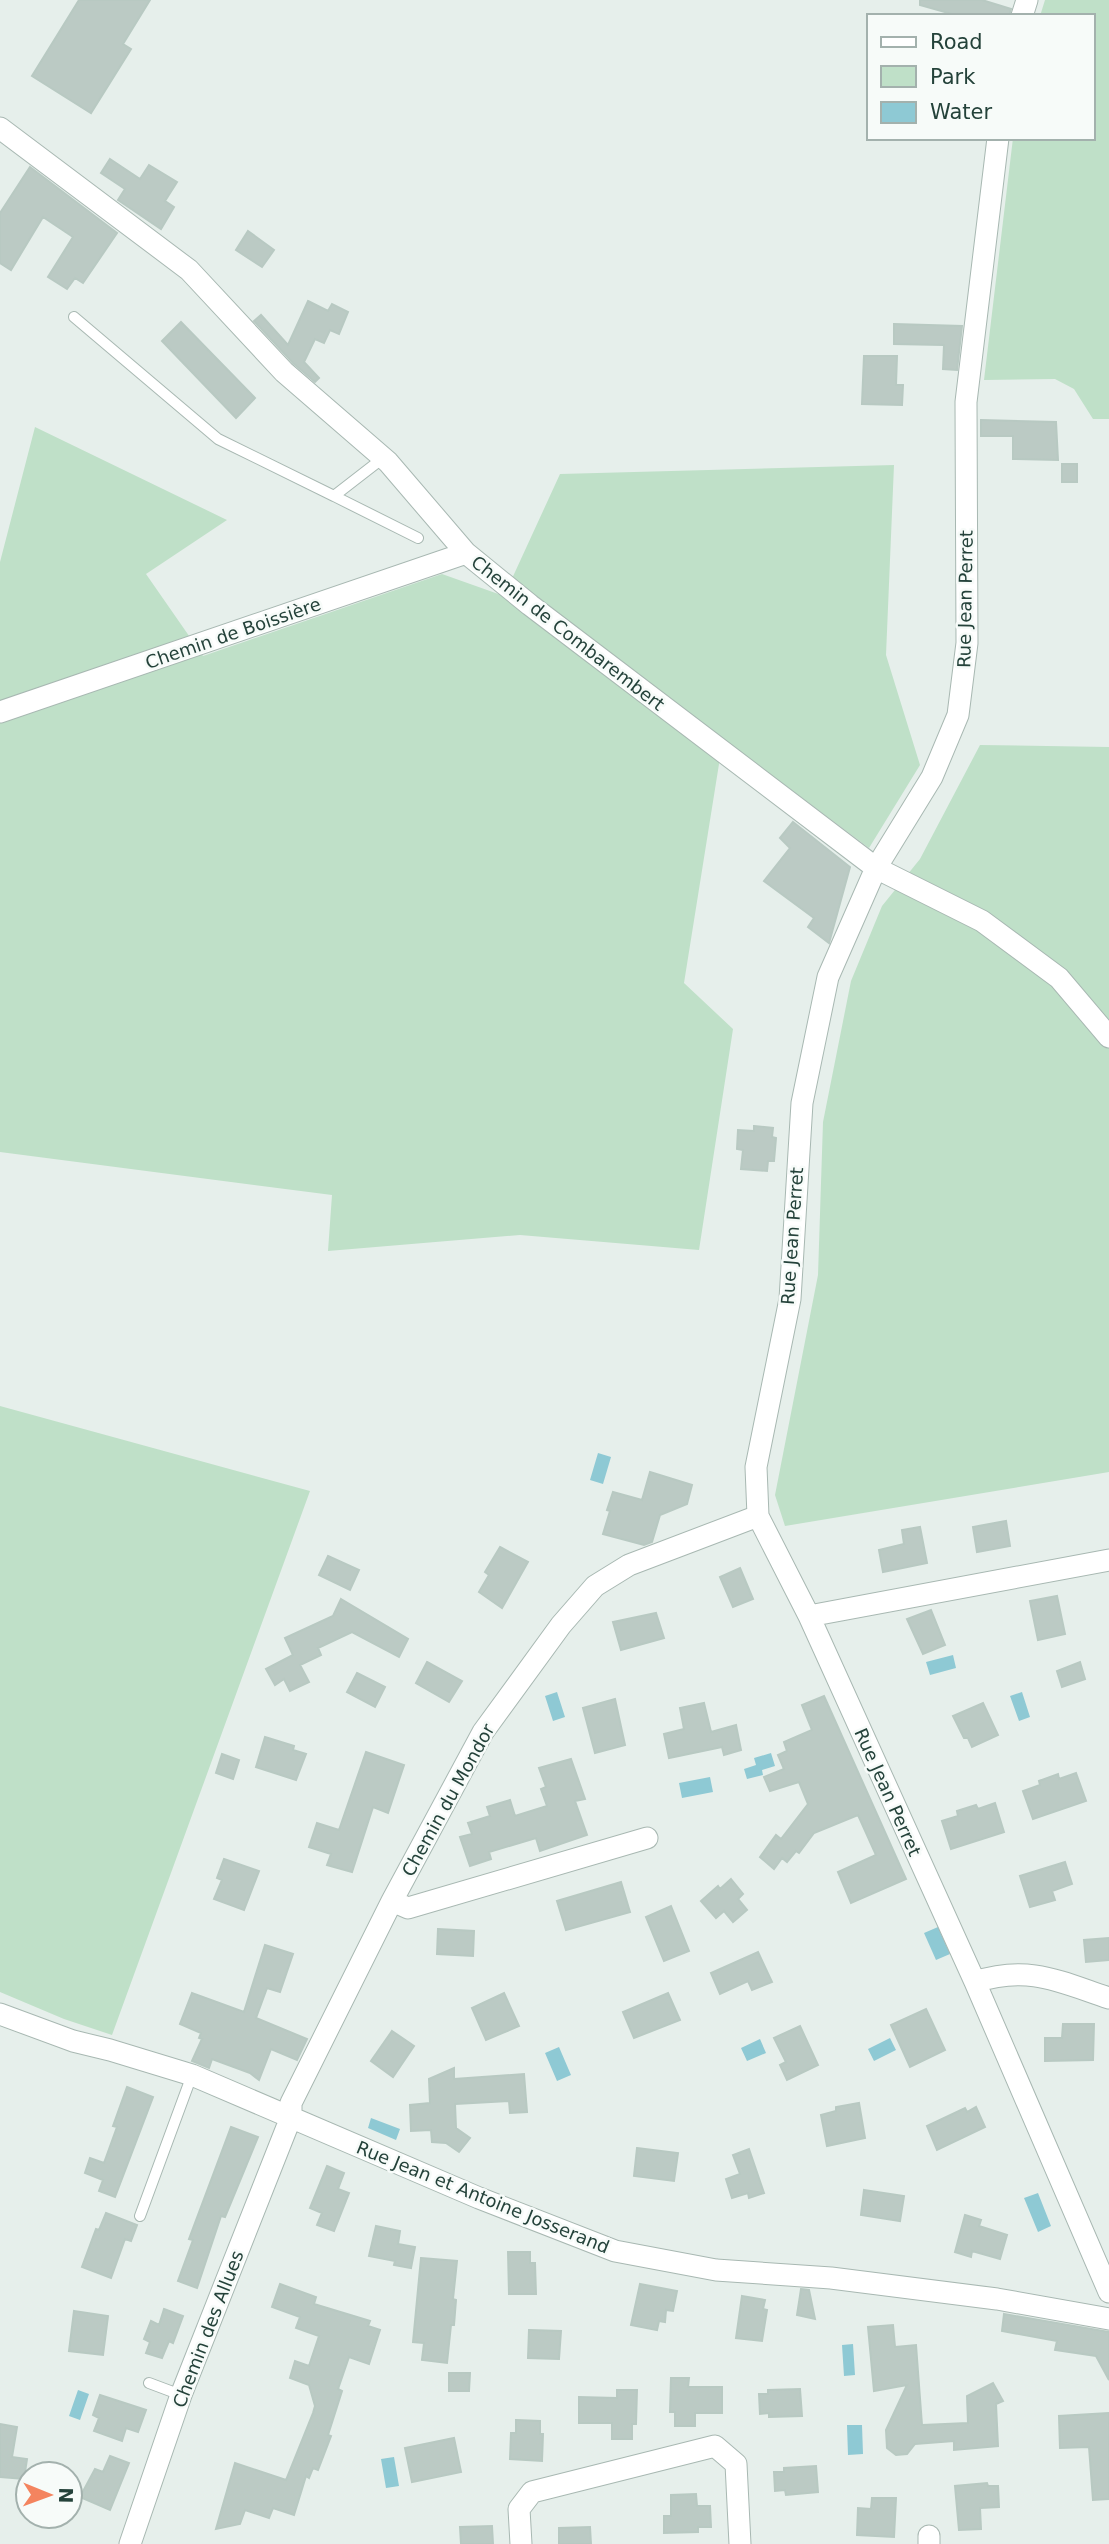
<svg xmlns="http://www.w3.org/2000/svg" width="1109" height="2544" viewBox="0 0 1109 2544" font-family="'DejaVu Sans',sans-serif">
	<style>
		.green { fill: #bfe0c8 }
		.water { fill: #8ec9d4 }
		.building { fill: #bbcac4; stroke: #b8c9c2; stroke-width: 2 }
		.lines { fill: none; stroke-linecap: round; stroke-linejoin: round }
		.service-casing { stroke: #a8b8b2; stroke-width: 12 }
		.minor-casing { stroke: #a8b8b2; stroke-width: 23 }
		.service { stroke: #fff; stroke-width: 10 }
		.minor { stroke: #fff; stroke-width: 21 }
		.labels { text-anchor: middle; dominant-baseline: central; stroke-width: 5; stroke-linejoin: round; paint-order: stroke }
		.street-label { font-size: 18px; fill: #24423a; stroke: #f7fbf9 }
	</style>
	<rect width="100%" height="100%" fill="#e6efeb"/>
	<path class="green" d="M1045 0H1109V419H1093L1074 389 1055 379 984 380 1013 138H1093V16H1040Z
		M35 427 227 520 146 574 203 656 442 574 504 596 560 474 894 465 886 655 920 765 869 848 723 739 684 983 733 1029 699 1250 520 1235 328 1251 332 1195 0 1152V562Z
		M980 745 1109 747V1472L785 1526 775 1495 818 1275 823 1122 851 981 882 906 920 859Z
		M0 1406 310 1491 112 2035 64 2019 0 1992Z"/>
	<path class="water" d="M598 1453 611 1457 603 1484 590 1480Z
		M953 1655 956 1668 930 1675 926 1662Z
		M557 1692 565 1717 553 1721 545 1696Z
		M1022 1692 1030 1717 1019 1721 1010 1696Z
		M771 1753 775 1766 762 1770 763 1775 747 1779 744 1769 756 1765 754 1758Z
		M710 1777 713 1792 682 1798 679 1783Z
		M938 1927 950 1954 936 1960 924 1933Z
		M890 2038 896 2050 874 2061 868 2049Z
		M760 2039 766 2053 747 2061 741 2048Z
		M559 2047 571 2075 557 2081 545 2053Z
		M371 2118 400 2129 396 2140 368 2128Z
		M1038 2193 1051 2226 1038 2232 1024 2198Z
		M853 2344 855 2375 844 2376 842 2345Z
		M78 2390 89 2394 80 2420 69 2416Z
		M847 2425H862L863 2454 848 2455Z
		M394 2457 399 2486 386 2488 381 2459Z"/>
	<path class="building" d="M79 0H150L123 44 131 49 91 113 32 76Z
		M920 0H982L1011 9 1009 16H959L920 5Z
		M110 159 140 179 149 165 177 182 165 201 174 207 161 229 118 200 125 189 101 173Z
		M30 167 117 233 83 283 75 278 67 289 48 277 73 237 43 217 11 270 0 263V213Z
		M248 231 274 250 262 267 236 250Z
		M308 301 328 311 332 304 348 312 339 334 330 330 324 343 315 339 304 362 319 378 315 382 293 363 254 321 261 315 288 345Z
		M181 322 255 398 236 418 162 341Z
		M894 324 962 326 957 370 943 369 944 345 894 344Z
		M864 356H897L896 385H903L902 405 862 404Z
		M981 420 1056 422 1058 460 1013 459V436H981Z
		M1062 464H1077V482H1062Z
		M793 822 850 867 829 943 808 927 814 918 764 881 790 848 780 838Z
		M754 1126 773 1128 772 1137 776 1138 774 1161H768L767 1171 741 1169 743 1150 737 1149 738 1130 754 1131Z
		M650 1472 692 1485 687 1504 660 1515 652 1542 644 1545 603 1534 610 1511 607 1510 613 1492 642 1500Z
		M1006 1521 1010 1546 977 1552 973 1527Z
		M920 1527 927 1563 883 1572 879 1550 904 1544 902 1530Z
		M500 1547 528 1562 502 1608 479 1592 489 1575 485 1572Z
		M328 1556 359 1570 350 1590 319 1575Z
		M740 1568 753 1599 733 1607 720 1577Z
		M1057 1596 1065 1634 1038 1640 1030 1601Z
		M341 1599 408 1639 399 1657 352 1632 318 1648 321 1655 300 1665 309 1682 290 1691 284 1679 275 1685 266 1669 293 1655 285 1638 333 1616Z
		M931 1610 945 1645 923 1654 907 1619Z
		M656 1613 664 1638 621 1650 613 1622Z
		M427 1662 462 1681 449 1702 416 1683Z
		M1080 1662 1085 1679 1062 1687 1057 1671Z
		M357 1673 385 1687 375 1707 347 1692Z
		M824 1696 906 1879 851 1903 838 1872 876 1855 858 1815 814 1833 799 1853 796 1851 787 1862 782 1858 774 1869 760 1857 776 1835 781 1839 808 1804 799 1782 770 1791 764 1777 784 1769 778 1755 787 1751 784 1742 812 1730 802 1705Z
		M615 1699 625 1745 595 1753 583 1708Z
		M704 1703 711 1732 736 1725 741 1750 724 1755 722 1747 669 1758 664 1734 684 1729 680 1708Z
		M983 1703 998 1735 972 1747 968 1738H964L953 1716Z
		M265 1737 294 1746 293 1750 306 1754 296 1780 256 1767Z
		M366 1752 404 1765 388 1813 373 1807 352 1872 327 1865 331 1854 309 1847 317 1823 339 1830Z
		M222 1754 239 1760 233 1779 216 1773Z
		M571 1759 585 1799 575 1801 587 1835 540 1851 536 1838 489 1852 491 1859 470 1866 460 1837 472 1834 468 1823 490 1816 487 1807 510 1800 515 1816 547 1806 541 1789 546 1787 539 1768Z
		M1076 1773 1086 1801 1033 1819 1023 1791 1040 1785 1039 1781 1058 1774 1059 1779Z
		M995 1803 1004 1832 951 1849 942 1821 958 1816 957 1811 976 1805 978 1809Z
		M224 1859 259 1871 244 1910 214 1899 222 1880 217 1878Z
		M1065 1862 1072 1884 1052 1891 1055 1900 1030 1907 1020 1876Z
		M731 1879 743 1894 738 1899 747 1910 733 1922 724 1911 716 1918 701 1901 718 1886 720 1889Z
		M621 1882 630 1912 566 1930 557 1901Z
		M671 1906 689 1951 664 1961 646 1917Z
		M438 1929 474 1931 473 1956 437 1954Z
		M1109 1938V1960L1086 1962 1084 1940Z
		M265 1945 293 1954 280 1992 267 1988 256 2018 307 2039 297 2060 271 2049 259 2080 250 2073 212 2059 209 2068 192 2061 202 2039 199 2038 201 2033 180 2024 192 1993 244 2012Z
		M758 1952 772 1982 752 1990 748 1981 720 1994 711 1973Z
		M504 1993 519 2026 486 2040 472 2008Z
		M668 1993 680 2020 634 2038 623 2012Z
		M926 2009 945 2050 910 2067 891 2025Z
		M1063 2024H1094L1093 2060 1045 2061V2038H1062Z
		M800 2026 818 2065 787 2080 780 2065 786 2062 774 2038Z
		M392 2031 414 2046 393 2077 371 2061Z
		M454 2068V2079L524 2074 527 2112 510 2113 509 2101 455 2104 456 2128 470 2138 459 2152 446 2143 432 2142 431 2130 411 2131 410 2105 430 2103 429 2079Z
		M127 2087 153 2097 115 2197 99 2191 103 2180 85 2173 90 2158 104 2163 117 2127 113 2126Z
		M859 2103 865 2138 827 2146 821 2115 836 2111V2107Z
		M976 2107 985 2127 937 2150 927 2126 965 2108 967 2112Z
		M231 2127 258 2137 225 2217 221 2216 197 2288 178 2281 193 2240 189 2239Z
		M637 2148 678 2153 674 2181 634 2176Z
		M749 2149 764 2193 749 2198 748 2193 732 2198 726 2179 740 2174 733 2155Z
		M327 2166 344 2173 338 2189 349 2193 334 2231 317 2225 322 2213 310 2208Z
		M864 2190 904 2196 900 2221 861 2215Z
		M106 2213 137 2225 131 2241 125 2239 111 2278 82 2267 96 2229 99 2230Z
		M965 2215 981 2220 979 2226 1007 2235 1000 2259 972 2251 971 2257 955 2252Z
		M376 2226 400 2231 398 2244 415 2247 411 2268 394 2265 395 2261 369 2256Z
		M508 2252H530V2263H535L536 2294H509Z
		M421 2258 457 2261 453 2299 456 2300 454 2325H451L447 2363 422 2360 424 2343 413 2342Z
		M280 2284 316 2297 314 2304 370 2321 368 2326 380 2330 369 2364 349 2357 338 2389 342 2391 328 2435 331 2436 318 2470 313 2468 309 2478 306 2476 294 2515 273 2508 269 2518 245 2510 240 2524 216 2529 235 2463 286 2480 313 2413 315 2406 309 2385 290 2378 295 2361 309 2366 319 2336 296 2328 300 2317 272 2307Z
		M640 2284 677 2291 673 2311 666 2310 665 2322 659 2321 657 2330 631 2325Z
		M801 2289 809 2290 815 2319 797 2315Z
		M742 2296 765 2300 763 2309 767 2310 762 2341 736 2338Z
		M164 2309 183 2316 173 2343 169 2341 162 2358 146 2353 150 2342 144 2339 151 2321 159 2325Z
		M74 2311 108 2316 103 2355 69 2351Z
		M1004 2314 1109 2332V2380L1096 2356 1055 2350 1057 2341 1002 2331Z
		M893 2325 895 2347 916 2345 922 2425 968 2423 967 2396 993 2383 1003 2401 996 2404 998 2446 954 2450V2441L915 2444 907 2454 896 2455 887 2448 886 2430 907 2385 874 2391 868 2327Z
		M529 2330 561 2331 559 2359 528 2358Z
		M449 2373H470L469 2391H449Z
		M671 2378H689L688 2387H722V2413H695V2426H675V2412H670Z
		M800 2389 802 2416 769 2417V2413L760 2414 759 2394H768V2390Z
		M617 2390H637L636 2424H632V2439H612V2423H579V2397L617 2398Z
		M100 2395 146 2410 138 2432 126 2428 122 2441 94 2431 99 2418 93 2415Z
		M1109 2413V2499L1093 2500 1089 2447 1060 2448 1059 2416Z
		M516 2420 540 2421V2434H543L542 2461 510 2459 511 2433H516Z
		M0 2424 17 2427 12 2457 27 2459 24 2479 0 2477Z
		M454 2438 461 2472 412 2482 405 2448Z
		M110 2456 129 2463 110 2510 80 2497 95 2469 103 2472Z
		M816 2466 818 2492 786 2495 785 2490 775 2491 774 2472H784V2468Z
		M987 2483 988 2486H998L999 2507 980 2508 981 2529 959 2530 955 2486Z
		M696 2494 697 2506H710L711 2527H698V2532L664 2533V2516H671V2495Z
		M872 2498H896L894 2537 857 2535 858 2508 871 2509Z
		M492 2526 493 2544H461L460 2527Z
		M590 2527 591 2544H559V2528Z"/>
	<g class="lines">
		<defs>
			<path id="service" d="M74 317 218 439 334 496 383 458
				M334 496 418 538
				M140 2216 192 2075
				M149 2383 181 2395"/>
			<path id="minor" d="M1022 16 1027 0
				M0 128 189 270 284 372 388 462 466 553 530 605 876 868 982 921 1059 978 1109 1037
				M998 138 966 402 967 643 958 715 932 777 876 868 828 977 802 1103 790 1299 756 1467 758 1516 809 1616 975 1982 1109 2292
				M0 712 466 553
				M809 1616 1109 1560
				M392 1901 408 1908 647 1838
				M975 1982C1029 1965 1058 1981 1109 1998
				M0 2014 73 2041 110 2050 192 2075 479 2198 615 2251 716 2270 831 2278 997 2299 1109 2319
				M929 2536V2544
				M130 2544 181 2395 291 2117V2103L392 1901 483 1732 561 1625 595 1586 629 1565 758 1516
				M521 2544 519 2509 532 2492 715 2446 736 2464 740 2544"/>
		</defs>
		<use href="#service" class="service-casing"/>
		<use href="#minor" class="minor-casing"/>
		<use href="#service" class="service"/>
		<use href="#minor" class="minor"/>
	</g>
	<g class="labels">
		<g class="street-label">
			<text transform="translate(965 599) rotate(-89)">Rue Jean Perret</text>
			<text transform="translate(233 633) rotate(-19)">Chemin de Boissière</text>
			<text transform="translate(568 633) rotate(38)">Chemin de Combarembert</text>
			<text transform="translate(792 1236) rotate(-86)">Rue Jean Perret</text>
			<text transform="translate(888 1792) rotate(66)">Rue Jean Perret</text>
			<text transform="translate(448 1800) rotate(-61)">Chemin du Mondor</text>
			<text transform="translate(483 2197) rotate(22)">Rue Jean et Antoine Josserand</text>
			<text transform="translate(208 2329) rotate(-69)">Chemin des Allues</text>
		</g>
	</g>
	<rect x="867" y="14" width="228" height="126" fill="#f7fbf9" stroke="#a3b1ad" stroke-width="2"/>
	<rect x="881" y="37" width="35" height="10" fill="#ffffff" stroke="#a3b1ad" stroke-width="2"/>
	<text x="930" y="49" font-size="21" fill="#24423a">Road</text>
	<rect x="881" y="66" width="35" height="21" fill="#bfe0c8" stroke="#a3b1ad" stroke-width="2"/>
	<text x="930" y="84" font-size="21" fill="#24423a">Park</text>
	<rect x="881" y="102" width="35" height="21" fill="#8ec9d4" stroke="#a3b1ad" stroke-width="2"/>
	<text x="930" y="119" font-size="21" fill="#24423a">Water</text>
	<g transform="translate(49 2495) rotate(91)"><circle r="33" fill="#f7fbf9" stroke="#a3b1ad" stroke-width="2"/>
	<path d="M0-5L12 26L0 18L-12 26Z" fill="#f4845f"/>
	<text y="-10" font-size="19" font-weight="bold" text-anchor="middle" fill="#24423a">N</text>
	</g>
</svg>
